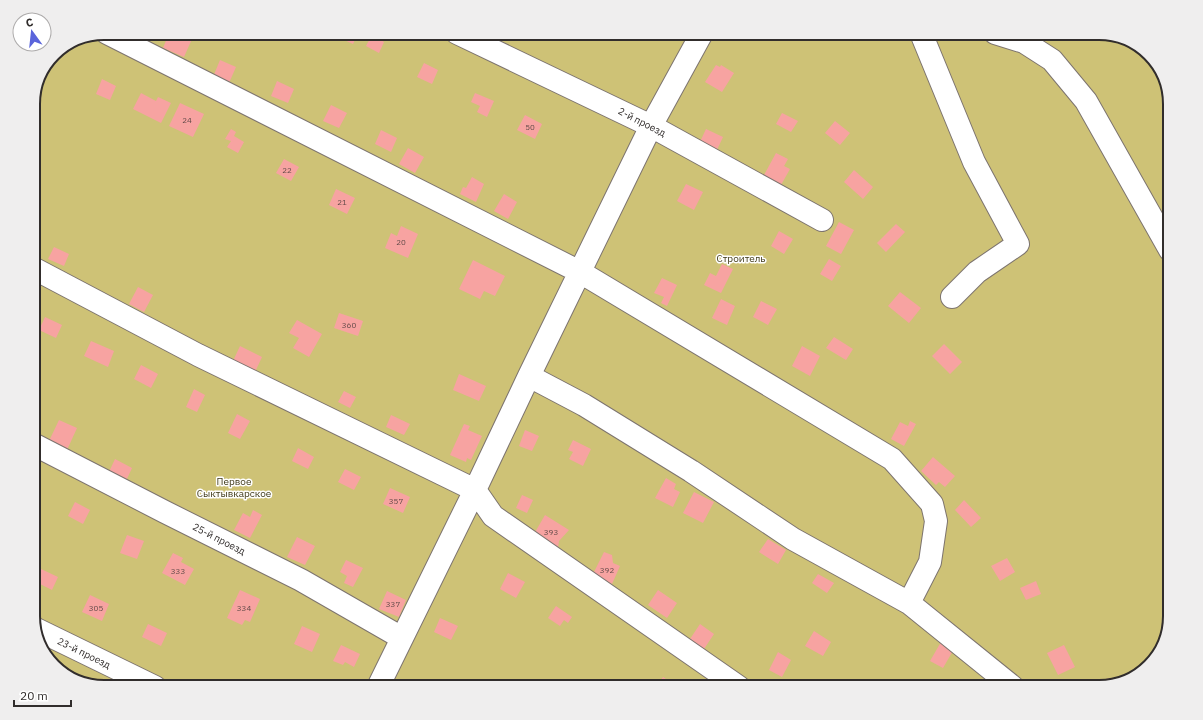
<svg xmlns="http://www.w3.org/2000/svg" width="1203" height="720" viewBox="0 0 1203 720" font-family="'IBM Plex Sans',sans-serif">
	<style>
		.green { fill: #cec276 }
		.building { fill: #f7a3a1 }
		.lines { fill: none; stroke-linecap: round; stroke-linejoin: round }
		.minor-casing { stroke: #7d746f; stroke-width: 24 }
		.minor { stroke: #fff; stroke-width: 22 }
		.labels { text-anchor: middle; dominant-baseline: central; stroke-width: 3; stroke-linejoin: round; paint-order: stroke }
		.number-label { font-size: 8px; fill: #624a49 }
		.street-label { font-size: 10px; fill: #312d2c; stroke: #fff }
		.park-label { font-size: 10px; fill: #3e3816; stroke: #fff }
		.rim { fill: none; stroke: #312d2c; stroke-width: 2 }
	</style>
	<rect width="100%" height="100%" fill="#efe5e0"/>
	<path class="green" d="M104 33H1099L1135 43 1160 68 1170 100V616L1160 652 1135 677 1099 687H104L68 677 43 652 33 620V100L54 54 77 38Z"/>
	<path class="building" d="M176 33H179L192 39 184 57 163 48 167 38 172 41Z
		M338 33H358L353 44 336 36Z
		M537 33H548L545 38Z
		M372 35 384 42 379 53 366 46Z
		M220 60 236 67 229 83 213 77Z
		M424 63 438 70 432 84 417 77Z
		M716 65 720 67 721 65 734 73 722 92 705 82Z
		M102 79 116 86 110 100 96 94Z
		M277 81 294 89 288 103 271 96Z
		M141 93 156 101 158 97 171 103 161 123 133 109Z
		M475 93 494 101 487 117 477 112 480 106 471 102Z
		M180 103 204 114 193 137 169 126Z
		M331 105 347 113 339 128 323 121Z
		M782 113 798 121 791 132 776 124Z
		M525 115 542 124 535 139 517 130Z
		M835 121 850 133 840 145 825 133Z
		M231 129 236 132 234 136 244 142 238 153 227 147 231 141 225 139Z
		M706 129 723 137 716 152 699 144Z
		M381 130 397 138 391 152 375 144Z
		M408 148 424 157 415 173 399 164Z
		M776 153 788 159 784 166 790 169 781 185 764 175Z
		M284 159 299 167 291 181 276 173Z
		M854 170 873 187 863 199 844 182Z
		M472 177 484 184 476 202 460 194 463 187 466 188Z
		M686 184 703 192 694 210 677 201Z
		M336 189 355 198 347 214 329 205Z
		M504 194 517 202 508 219 494 211Z
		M839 222 854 230 841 254 826 246Z
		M896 224 905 232 886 252 877 243Z
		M401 226 418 234 408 258 385 248 391 233 397 236Z
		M779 231 793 239 784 254 771 246Z
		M54 247 69 254 64 266 48 259Z
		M829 259 841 266 832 281 820 274Z
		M473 260 505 276 495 296 484 291 480 299 459 289Z
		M722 264 733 269 721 293 704 285 710 273 716 276Z
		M662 278 677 285 667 306 661 303 664 297 654 293Z
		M138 287 153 295 144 312 129 304Z
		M900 292 921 308 909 323 888 306Z
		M721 299 735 306 727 325 712 318Z
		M761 301 777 309 768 325 753 317Z
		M339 313 363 321 358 336 334 328Z
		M45 317 62 325 56 338 39 330Z
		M297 320 322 334 309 357 293 348 299 338 289 333Z
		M834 337 853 349 846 360 826 348Z
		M91 341 114 351 108 367 84 356Z
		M944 344 962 362 950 374 932 356Z
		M240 346 262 357 255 372 233 361Z
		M802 346 820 356 810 376 792 366Z
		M141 365 158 374 151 388 134 379Z
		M459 374 486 386 479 401 453 390Z
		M194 389 205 395 197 412 186 407Z
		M344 391 356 397 350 408 338 402Z
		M237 414 250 421 240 439 228 433Z
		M391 415 410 424 404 435 386 427Z
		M59 420 77 428 67 450 49 441Z
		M910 421 916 424 904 446 891 439 900 422 908 426Z
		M464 424 470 426 468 430 482 436 471 460 467 458 466 462 450 455Z
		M525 430 539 436 532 451 519 446Z
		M573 440 591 449 583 466 569 459 573 452 568 450Z
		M298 448 314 457 308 469 292 461Z
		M933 457 955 476 945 487 939 482 936 485 921 471Z
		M115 459 132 468 125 483 108 474Z
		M345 469 361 477 354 490 338 482Z
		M666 478 676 484 674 489 680 492 673 507 655 498Z
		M390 488 410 497 403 513 383 504Z
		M694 492 714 502 703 523 683 513Z
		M522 495 533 500 527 513 516 508Z
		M964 500 981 518 971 527 955 510Z
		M75 502 90 510 83 524 68 516Z
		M253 510 262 515 250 538 234 530 243 513 250 517Z
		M545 515 569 530 559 541 558 548 534 534Z
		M127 535 144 541 137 559 120 553Z
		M297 537 315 546 305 565 287 557Z
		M768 539 786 550 778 564 759 552Z
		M604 552 612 555 613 563 620 566 612 584 593 574Z
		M173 553 183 558 181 562 194 569 185 585 162 573Z
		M1007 558 1015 572 1000 581 991 566Z
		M346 560 363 568 353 587 344 583 347 576 340 572Z
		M41 569 58 577 52 590 34 581Z
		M508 573 525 582 516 598 500 589Z
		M818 574 834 583 827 593 812 583Z
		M1036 581 1041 594 1026 600 1020 588Z
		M240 590 260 599 250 622 245 620 242 625 227 618Z
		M658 590 677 603 667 618 648 605Z
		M387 591 406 600 399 617 379 609Z
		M90 595 109 604 102 621 82 612Z
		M556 606 572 617 568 623 564 620 560 626 548 618Z
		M440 618 458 626 451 640 434 632Z
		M148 624 167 633 161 646 142 637Z
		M700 624 714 634 704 649 690 639Z
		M302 626 320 634 312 652 294 644Z
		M814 631 831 642 823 656 805 646Z
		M941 642 954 649 943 668 930 661Z
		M341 645 360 654 354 667 345 662 343 665 333 661Z
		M1064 645 1075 667 1058 675 1047 653Z
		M778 652 791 660 782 677 769 670Z
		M663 677 678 687H656Z
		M1108 678 1114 683 1101 687Z"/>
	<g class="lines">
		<defs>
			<path id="minor" d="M107 33 580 272 892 459 932 504 936 521 930 562 909 603
				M457 33 651 126 822 220
				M921 33 974 162 1018 244 977 272 952 297
				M995 33 1024 42 1052 60 1086 101 1170 250
				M33 268 198 355 475 490 493 516 739 687
				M529 376 584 405 691 471 793 539 909 603 1013 687
				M33 444 165 512 301 580 402 638
				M36 629 155 687
				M378 687 475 490 529 376 651 126 702 33"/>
		</defs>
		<use href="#minor" class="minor-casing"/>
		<use href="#minor" class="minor"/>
	</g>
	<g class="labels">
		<g class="number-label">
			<text x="187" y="120">24</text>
			<text x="530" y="127">50</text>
			<text x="287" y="170">22</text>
			<text x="342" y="202">21</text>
			<text x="401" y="242">20</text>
			<text x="349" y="325">360</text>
			<text x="396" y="501">357</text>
			<text x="551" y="532">393</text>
			<text x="607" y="570">392</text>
			<text x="178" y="571">333</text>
			<text x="393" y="604">337</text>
			<text x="96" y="608">305</text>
			<text x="244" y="608">334</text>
		</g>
		<g class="street-label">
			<text transform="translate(642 122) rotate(27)">2-й проезд</text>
			<text transform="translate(219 539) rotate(27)">25-й проезд</text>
			<text transform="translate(84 653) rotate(26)">23-й проезд</text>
		</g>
		<g class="park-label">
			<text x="741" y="258">Строитель</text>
			<text x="234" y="481">Первое<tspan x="234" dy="12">Сыктывкарское</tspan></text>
		</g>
	</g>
	<path d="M0 0H1203V720H0ZM104 40H1099A64 64 0 0 1 1163 104V616A64 64 0 0 1 1099 680H104A64 64 0 0 1 40 616V104A64 64 0 0 1 104 40Z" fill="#efeeee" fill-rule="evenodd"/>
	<path class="rim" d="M104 40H1099A64 64 0 0 1 1163 104V616A64 64 0 0 1 1099 680H104A64 64 0 0 1 40 616V104A64 64 0 0 1 104 40Z"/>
	<g transform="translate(32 32) rotate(345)"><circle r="19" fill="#ffffff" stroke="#adabab"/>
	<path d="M0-3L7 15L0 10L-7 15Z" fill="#5a64db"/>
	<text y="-6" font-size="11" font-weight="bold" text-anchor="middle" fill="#312d2c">С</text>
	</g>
	<path d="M14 700v6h57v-6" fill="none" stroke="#312d2c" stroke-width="2"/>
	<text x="20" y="700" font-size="12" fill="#312d2c" stroke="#ffffff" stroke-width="3" paint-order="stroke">20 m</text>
</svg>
